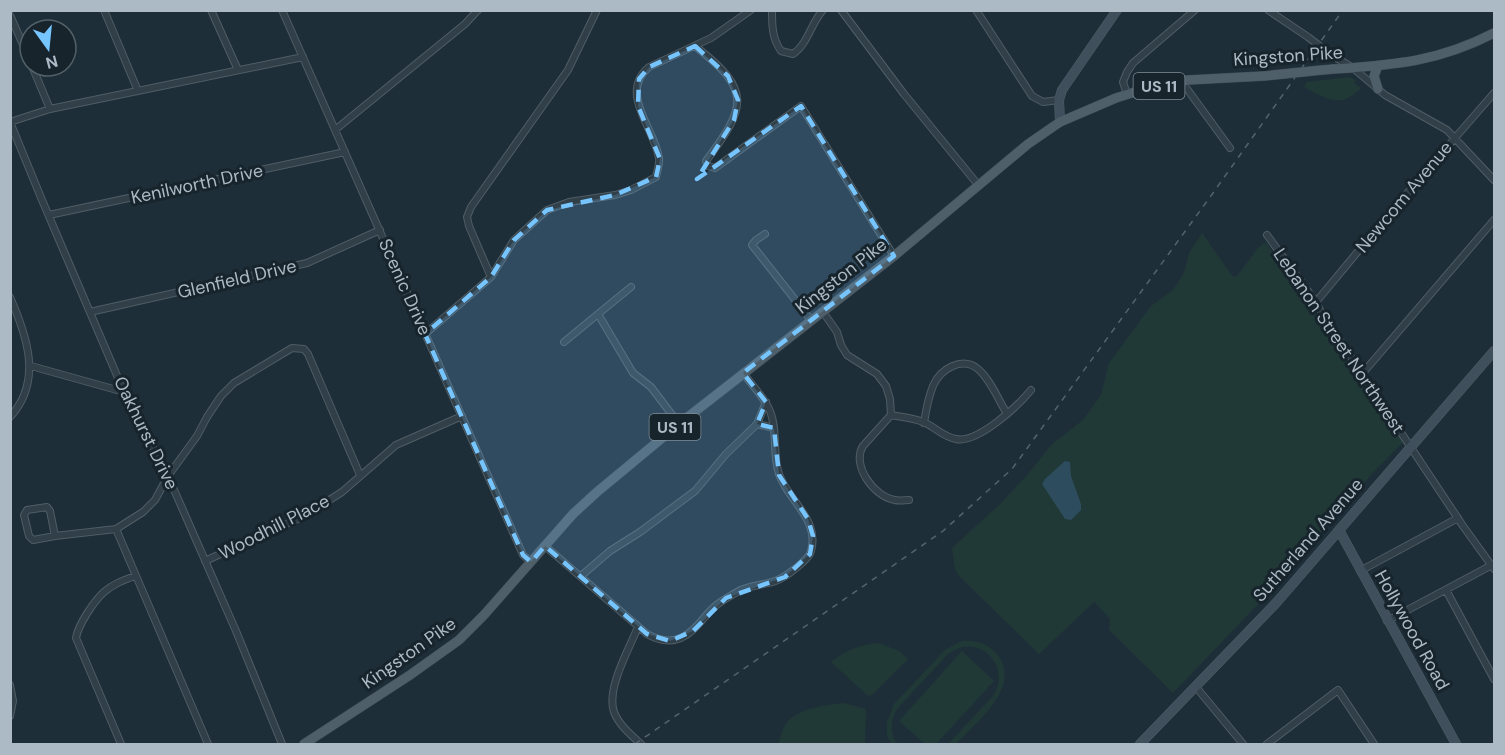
<svg xmlns="http://www.w3.org/2000/svg" width="1505" height="755" viewBox="0 0 1505 755" font-family="'DM Sans',sans-serif">
	<style>
		.green { fill: #203937 }
		.water { fill: #2d4c5e }
		.lines { fill: none; stroke-linecap: round; stroke-linejoin: round }
		.street-casing { stroke: #4f5d66; stroke-width: 8 }
		.secondary-casing { stroke: #4f5d66; stroke-width: 10 }
		.primary-casing { stroke: #3e4b55; stroke-width: 10 }
		.street { stroke: #313f48; stroke-width: 6 }
		.secondary { stroke: #3f4f5c; stroke-width: 9 }
		.primary { stroke: #4f5f69; stroke-width: 9 }
		.rail { stroke: #536470; stroke-width: 1.5; stroke-dasharray: 6 6; stroke-linecap: butt }
		.street-bridge-casing { stroke: #4f5d66; stroke-width: 8; stroke-linecap: butt }
		.primary-bridge-casing { stroke: #3e4b55; stroke-width: 10; stroke-linecap: butt }
		.street-bridge { stroke: #313f48; stroke-width: 6 }
		.primary-bridge { stroke: #4f5f69; stroke-width: 9 }
		.marked { fill: #76c5ff; fill-opacity: 0.2; stroke: #76c5ff; stroke-width: 4.5; stroke-dasharray: 12 8; stroke-linejoin: round }
		.labels { text-anchor: middle; dominant-baseline: central; stroke-width: 6; stroke-linejoin: round; paint-order: stroke }
		.shield { fill: #17242c; stroke: #7f8d97; stroke-width: 1.5 }
		.shield-label { font-size: 16px; font-weight: bold; fill: #abbac5 }
		.street-label { font-size: 18px; fill: #abbac5; stroke: #17242c }
	</style>
	<rect width="100%" height="100%" fill="#1e2e38"/>
	<path class="green" d="M1349 77 1356 80 1354 83 1361 88C1340 110 1326 98 1304 87L1307 82Z
		M1202 233 1233 277 1237 276 1258 248 1266 242 1403 442 1370 476 1277 587 1261 601 1173 693 1109 630 1110 619 1094 602 1039 654 959 576 955 569 952 548 1001 503 1028 474 1051 445 1083 420 1101 395 1109 363 1151 306 1173 290 1184 273 1189 253Z
		M962 641C976 640 988 644 997 654 1023 687 976 722 956 744H948L993 696C1013 665 977 631 948 654L897 709C890 721 890 733 897 744H891L887 736V722L894 704 945 650Z
		M879 643 899 651 908 659 872 695 868 696 831 662C847 649 860 645 879 643Z
		M962 651 994 681 936 744H925L899 721Z
		M844 703 866 709 865 744H778C781 736 783 725 790 719 805 707 826 705 844 703Z"/>
	<path class="water" d="M1065 461 1070 462 1071 476 1081 504V510L1071 520 1065 519 1042 484 1045 479Z"/>
	<g class="lines">
		<defs>
			<path id="street" d="M104 10 138 91
				M211 10 238 70
				M282 10 523 555 531 562
				M772 10C772 26 772 38 781 51L793 54C808 44 811 23 823 10
				M841 10 904 94 979 186
				M976 10 1032 96 1043 102 1059 100
				M1268 10 1308 37
				M10 15 30 61
				M695 46C753 91 746 107 706 161L708 166 715 168 801 106 894 256
				M1330 54 1353 68 1385 95 1447 130 1494 180
				M32 66 50 109
				M1182 82 1230 148
				M1127 94 1123 82 1127 72 1133 63 1195 10
				M10 122 42 200 124 392 168 476 236 631 282 744
				M10 122 50 109 303 57
				M335 130 465 24 478 10
				M49 215 345 152
				M765 234 756 240 752 245 811 320
				M1267 235 1316 302 1321 312 1463 526 1494 569
				M491 277 469 226 467 217 471 207 568 70 597 10
				M10 297C27 336 43 381 10 417
				M1316 302 1389 214 1494 93
				M90 312 307 263 380 230
				M823 312 837 332 841 345 847 355 877 374 886 386 890 399 891 415 863 446C851 465 874 497 895 500 899 501 905 500 909 500
				M598 314 631 287
				M425 334 491 277 514 240 547 210 569 202 615 195 631 190 656 177C657 171 660 164 659 158 655 129 618 93 649 67L711 38 751 10
				M564 342 598 314 633 373 651 387 679 424
				M31 366 124 392
				M1362 374 1494 220
				M891 415C901 417 913 418 923 422 934 426 943 437 956 439 977 444 1018 406 1031 390
				M924 423C926 410 928 398 933 386 940 369 962 356 978 369 990 379 998 399 1006 412
				M757 424 774 428
				M47 507 50 511 55 536 33 540 29 536 24 515 27 510Z
				M116 529 208 744
				M55 536 116 529 143 512 155 500 168 476 197 436 207 417 221 396 234 383 292 348 304 349 308 354 360 475
				M545 546 647 634C658 640 669 643 681 638 696 631 703 617 714 607 721 601 730 596 737 592 747 586 757 586 768 583 781 581 793 571 803 562 806 559 810 556 811 551 820 519 788 501 779 474 772 453 778 430 770 411 764 397 752 385 743 373
				M205 561 304 516 342 492 396 445 462 416
				M1360 571 1458 518
				M581 576 610 551 640 532 695 491 726 454 757 424 766 402
				M1446 590 1494 679
				M1387 621 1492 565
				M638 627C629 649 606 689 614 712 619 725 631 735 641 744
				M10 685 13 701 10 716
				M1196 687 1243 744
				M121 744 76 638C78 625 94 601 104 592 113 584 124 580 135 576
				M1267 744 1338 690 1374 744"/>
			<path id="secondary" d="M1060 122 1059 100 1062 90 1117 10
				M1339 530 1456 744
				M1140 744 1277 602 1494 351"/>
			<path id="primary" d="M1378 66 1374 76 1378 89
				M1322 70C1388 65 1434 64 1494 33
				M304 744 410 675 459 640 484 615 573 514 597 492 679 424 894 256 1028 144 1060 122 1116 98 1138 91 1188 80 1264 76"/>
		</defs>
		<use href="#street" class="street-casing"/>
		<use href="#secondary" class="secondary-casing"/>
		<use href="#primary" class="primary-casing"/>
		<use href="#street" class="street"/>
		<use href="#secondary" class="secondary"/>
		<use href="#primary" class="primary"/>
		<path class="rail" d="M635 744 943 531 1012 469 1213 193 1343 10"/>
		<defs>
			<path id="street-bridge" d="M1308 37 1330 54"/>
			<path id="primary-bridge" d="M1264 76 1322 70"/>
		</defs>
		<use href="#street-bridge" class="street-bridge-casing"/>
		<use href="#primary-bridge" class="primary-bridge-casing"/>
		<use href="#street-bridge" class="street-bridge"/>
		<use href="#primary-bridge" class="primary-bridge"/>
	</g>
	<path class="marked" d="M695 46 728 76 738 100 734 120 697 179 801 106 894 256 743 373 766 402 757 424 774 428 779 475 808 519 813 536 810 554 785 577 726 598 693 631 670 641 647 634 545 546 531 562 523 555 425 334 491 277 514 240 547 210 615 195 656 177 660 159 638 106 639 79 649 67Z"/>
	<g class="labels">
		<g class="shield">
			<rect x="1133.5" y="73" width="51" height="26" rx="4.5"/>
			<rect x="649.5" y="414" width="51" height="26" rx="4.5"/>
		</g>
		<g class="shield-label">
			<text x="1159" y="86">US 11</text>
			<text x="675" y="427">US 11</text>
		</g>
		<g class="street-label">
			<text transform="translate(1288 56) rotate(-4)">Kingston Pike</text>
			<text transform="translate(197 184) rotate(-12)">Kenilworth Drive</text>
			<text transform="translate(1404 197) rotate(-50)">Newcom Avenue</text>
			<text transform="translate(841 276) rotate(-38)">Kingston Pike</text>
			<text transform="translate(237 279) rotate(-13)">Glenfield Drive</text>
			<text transform="translate(405 287) rotate(66)">Scenic Drive</text>
			<text transform="translate(1339 341) rotate(56)">Lebanon Street Northwest</text>
			<text transform="translate(146 433) rotate(64)">Oakhurst Drive</text>
			<text transform="translate(274 527) rotate(-27)">Woodhill Place</text>
			<text transform="translate(1308 540) rotate(-49)">Sutherland Avenue</text>
			<text transform="translate(1412 630) rotate(61)">Hollywood Road</text>
			<text transform="translate(409 653) rotate(-35)">Kingston Pike</text>
		</g>
	</g>
	<rect width="1505" height="755" fill="none" stroke="#abbac5" stroke-width="24"/>
	<g transform="translate(48 48) rotate(165)"><circle r="28" fill="#17242c" stroke="#526069" stroke-width="1.5"/>
	<path d="M0-4.5L10 22L0 15L-10 22Z" fill="#76c5ff"/>
	<text y="-9" font-size="16" font-weight="bold" text-anchor="middle" fill="#abbac5">N</text>
	</g>
</svg>
